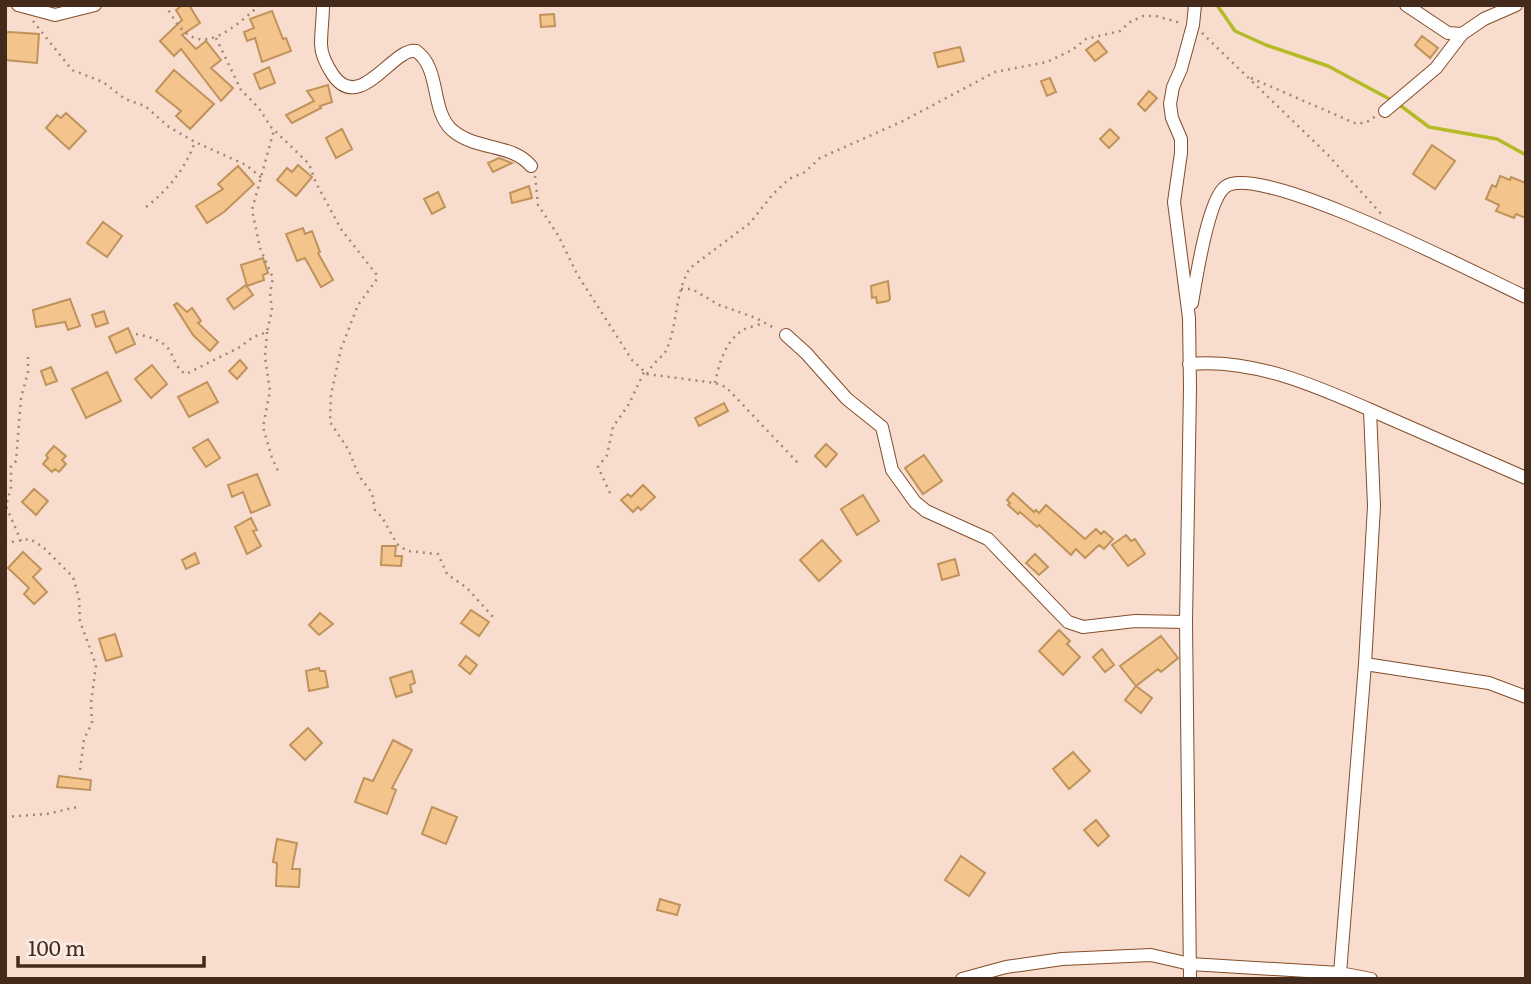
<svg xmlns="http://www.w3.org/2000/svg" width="1531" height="984" viewBox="0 0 1531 984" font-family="Literata,serif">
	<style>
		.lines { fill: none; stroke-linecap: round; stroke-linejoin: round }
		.stream { stroke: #b5bb27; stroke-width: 3.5 }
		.building { fill: #f3c48b; stroke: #bf935b; stroke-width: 2 }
		.minor-casing { stroke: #844c28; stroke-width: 14 }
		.path { stroke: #a18778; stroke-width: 2.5; stroke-dasharray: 2 5; stroke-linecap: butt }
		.minor { stroke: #fff; stroke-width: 12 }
	</style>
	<rect width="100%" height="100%" fill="#f8ddce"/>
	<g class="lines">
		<path class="stream" d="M1217 5 1235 31 1266 45 1328 66 1397 103 1429 127 1497 139 1526 155"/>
	</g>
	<path class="building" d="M183 5H189L200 23 182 35 196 49 206 41 221 60 211 68 233 88 221 101 181 49 174 56 160 41 182 20 176 10Z
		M272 11 283 39 286 38 291 51 262 62 255 38 247 41 244 32 254 28 250 19Z
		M554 14 555 26 541 27 540 15Z
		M9 32 39 34 37 63 5 60V33Z
		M1422 36 1438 48 1430 58 1415 45Z
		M1098 41 1107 52 1095 61 1086 50Z
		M960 47 964 61 938 67 934 53Z
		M269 67 275 83 260 89 254 74Z
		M174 70 214 104 190 129 176 116 181 111 156 91Z
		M1050 78 1056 92 1047 96 1041 81Z
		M328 85 332 102 320 106 321 108 292 123 286 115 314 101 307 91Z
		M1149 91 1157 98 1145 111 1138 104Z
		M66 113 86 131 69 149 46 128 57 115 61 118Z
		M342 129 352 149 336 158 326 138Z
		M1110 129 1119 138 1109 148 1100 139Z
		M1432 145 1455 161 1435 189 1413 174Z
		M499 158 512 163 493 172 488 163Z
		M298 165 312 177 296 196 277 180 287 168 292 172Z
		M238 166 254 184 224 212 207 223 196 206 223 189 218 184Z
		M1500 176 1510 180 1511 177 1526 183V218L1516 214 1514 218 1496 211 1499 205 1486 199 1492 185 1496 187Z
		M529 186 532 198 512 203 510 193Z
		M438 192 445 207 432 214 424 199Z
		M103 222 122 236 107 257 87 243Z
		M303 228 305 234 312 231 320 252 318 253 333 280 321 287 305 258 297 261 286 234Z
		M263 258 268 273 263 275 264 280 247 286 241 265Z
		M888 281 890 299 888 301 877 303 876 297 872 298 871 286Z
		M246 285 253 295 234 309 227 299Z
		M70 299 80 326 68 330 65 322 36 327 33 310Z
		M177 303 187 312 192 308 201 321 198 323 218 342 210 351 193 335 174 305Z
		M104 311 108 323 96 327 92 315Z
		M128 328 135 344 116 353 109 337Z
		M240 360 247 368 237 379 229 371Z
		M152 365 167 384 151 398 135 379Z
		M51 367 57 381 46 385 41 371Z
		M107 372 121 401 86 418 72 389Z
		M207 382 218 402 189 417 178 397Z
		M724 403 728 411 699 426 695 418Z
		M208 439 220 458 206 467 193 448Z
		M826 444 837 454 826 467 815 456Z
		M54 446 66 456 62 460 66 464 59 472 55 469 52 472 43 464 48 458 46 455Z
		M924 455 942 481 923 494 905 468Z
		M257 474 270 505 251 513 243 492 232 497 228 485Z
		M643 485 655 497 641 510 638 507 633 512 621 500 628 494 631 497Z
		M34 489 48 501 36 515 22 502Z
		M1013 493 1034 512 1036 510 1039 513 1046 505 1085 539 1096 529 1101 534 1104 531 1113 539 1104 549 1099 545 1085 558 1076 549 1071 555 1039 525 1037 527 1020 512 1018 514 1008 505 1010 503 1007 500Z
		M863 495 879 521 857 535 841 509Z
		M251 518 257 530 253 531 261 546 247 554 235 527Z
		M1126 535 1131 541 1135 539 1145 554 1128 566 1112 545Z
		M822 540 841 561 819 581 800 560Z
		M382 546H396L395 556H402L401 566 381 565Z
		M23 552 41 569 33 577 47 592 34 604 24 594 29 588 8 568Z
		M195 553 199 563 186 569 182 560Z
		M1035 554 1048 567 1039 575 1026 563Z
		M955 559 959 575 942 580 938 564Z
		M471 610 489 622 479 636 461 623Z
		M320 613 333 624 319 635 309 625Z
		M1059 630 1070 641 1067 644 1080 657 1063 675 1039 651Z
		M115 634 122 656 106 661 99 639Z
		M1161 636 1178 658 1161 672 1158 669 1136 686 1120 666Z
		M1102 649 1114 665 1105 672 1093 657Z
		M466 656 477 665 470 674 459 665Z
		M319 668 320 671H325L328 687 309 691 306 671Z
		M412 671 415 683 410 685 412 692 396 697 390 678Z
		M1136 686 1152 698 1141 713 1125 700Z
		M308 728 322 743 305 760 290 745Z
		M393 740 412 750 392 788 396 790 387 814 355 802 364 778 373 781Z
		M1073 752 1090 771 1069 789 1053 769Z
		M59 776 91 780 90 790 57 787Z
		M432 807 457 817 446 844 422 834Z
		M1096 820 1109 836 1098 846 1084 830Z
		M277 839 297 843 292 869H300L299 887 276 886 277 863 273 862Z
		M961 856 985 873 969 896 945 880Z
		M660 899 680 905 677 915 657 910Z"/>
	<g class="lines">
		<defs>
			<path id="minor" d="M18 5 55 15 95 5
				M323 5C323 18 321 31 321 44 321 54 327 66 333 75 360 114 393 47 416 51 441 68 430 110 452 130 476 151 512 143 531 166
				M1406 5 1448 33 1462 34 1484 19 1516 5
				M1385 111 1436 68 1462 34
				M1192 303C1196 279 1208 200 1225 187 1259 160 1482 277 1526 297
				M786 335 806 353 847 399 882 427 892 470 915 502 926 511 988 539 1068 622 1083 627 1135 621 1186 622
				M1189 364C1261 357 1333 394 1398 422 1441 441 1483 459 1526 478
				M1365 664 1489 683 1526 697
				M1340 973 1365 664 1374 506 1370 410
				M962 979 1006 967 1062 959 1151 955 1190 964 1340 973 1371 979
				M1190 979 1186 622 1190 388 1189 318 1174 202 1181 153V139L1172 118 1170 104 1173 87 1181 69 1193 25 1195 5"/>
		</defs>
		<use href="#minor" class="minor-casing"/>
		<path class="path" d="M165 5C172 15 178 29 189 35 212 51 243 19 260 5
			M33 21 72 70 103 82 125 99 145 106 169 127 195 142 246 165 262 178
			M1202 33 1328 155 1384 217
			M216 38 241 90 258 107 271 127 309 164 316 183 341 229 376 274 377 279 358 305 341 349 331 395 330 422 348 449 359 476 372 493 375 510 382 517 397 544 407 551 438 554 447 574 467 588 494 618
			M1251 78 1357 124 1367 122 1376 116
			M535 176 538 205 558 235 577 274 632 360 647 374 715 383 726 387 798 463
			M146 207C169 189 185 169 195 142
			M681 289H692L719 305 756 318 776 329
			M267 332 265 357 270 391 263 427 272 458 278 471
			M136 334C146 336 159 339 167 347 174 355 175 369 186 374L240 347 253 337 267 332 272 310 270 293 273 278 260 248 252 210 274 130
			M647 374C652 363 665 355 667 349 678 322 675 292 690 268L750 223 773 194 789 179 805 172 820 158 903 121 995 72 1047 62 1072 50 1086 39 1120 31 1130 22 1143 16H1156L1181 23
			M715 383C719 364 725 341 743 330 749 327 758 325 764 323
			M610 493 598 467 607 455 613 427 629 404 644 372
			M21 541 6 506 11 487V466L16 461 21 398 28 372V352
			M5 543 30 539 43 547 73 577 79 598 80 621 96 665 91 703 92 723 84 739 80 770
			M5 817 47 814 77 807"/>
		<use href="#minor" class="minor"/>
	</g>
	<rect width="1531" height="984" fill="none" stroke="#432a1a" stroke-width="14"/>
	<path d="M18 956v10h186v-10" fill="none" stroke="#432a1a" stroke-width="3.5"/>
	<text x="28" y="956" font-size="21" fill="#432a1a" stroke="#fbede5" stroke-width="5" paint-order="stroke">100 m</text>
</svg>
